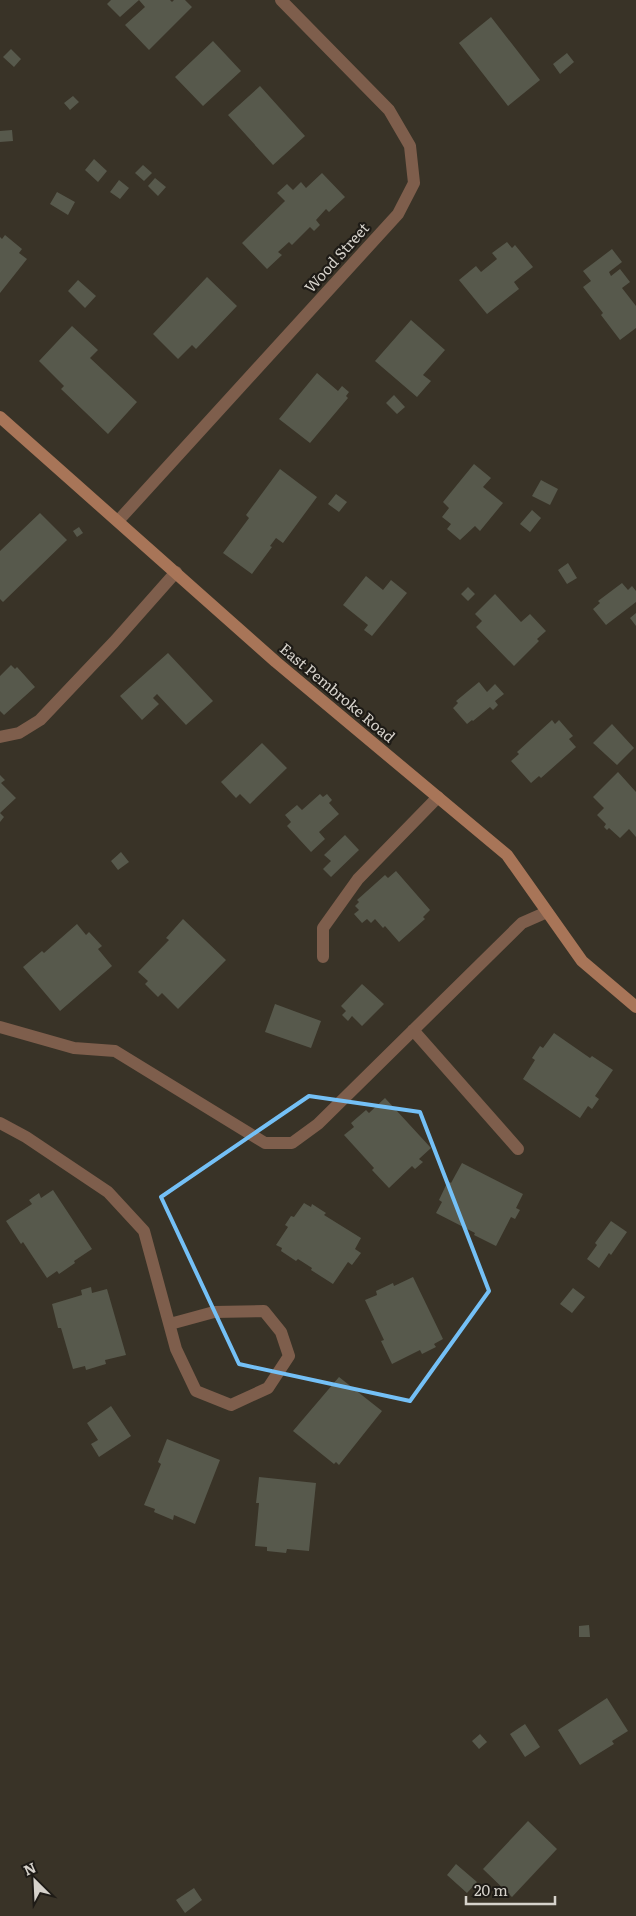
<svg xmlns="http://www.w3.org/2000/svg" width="636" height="1916" viewBox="0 0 636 1916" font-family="Literata,serif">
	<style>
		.building { fill: #57594c }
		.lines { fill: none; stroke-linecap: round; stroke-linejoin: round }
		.lane { stroke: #7e5e4c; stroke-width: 12 }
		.street { stroke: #7e5e4c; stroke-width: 12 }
		.secondary { stroke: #a87558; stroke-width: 12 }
		.marked { fill: none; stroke: #74c0f6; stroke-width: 4; stroke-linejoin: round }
		.labels { text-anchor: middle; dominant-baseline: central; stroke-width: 4.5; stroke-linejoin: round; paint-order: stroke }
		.street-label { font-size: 15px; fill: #d6d2cb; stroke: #1e1b16 }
	</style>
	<rect width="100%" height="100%" fill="#393327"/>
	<path class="building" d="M111 0H170L172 2 174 0H185L192 7 149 50 125 25 145 7 139 0 120 17 107 4Z
		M491 17 540 80 508 106 459 43Z
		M213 41 241 71 203 106 175 77Z
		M11 49 21 59 14 67 3 57Z
		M567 53 574 62 560 74 553 64Z
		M260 86 305 136 273 165 228 115Z
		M73 96 79 102 70 110 64 103Z
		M12 130 13 141 0 142V131Z
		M94 159 107 171 98 182 85 170Z
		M143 165 152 173 144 181 135 173Z
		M322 173 345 197 329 212 326 209 316 220 320 225 314 231 310 227 292 245 289 242 278 252 282 255 267 269 242 243 285 201 277 193 287 184 293 190 301 182 306 188Z
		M155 178 166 187 158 196 148 186Z
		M119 180 129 188 120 199 110 192Z
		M57 192 75 202 68 215 50 204Z
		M5 235 22 249 19 253 27 259 0 293V237L2 239Z
		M507 242 512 248 515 245 533 267 514 282 519 289 487 314 459 280 476 266 481 272 497 259 492 253Z
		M612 249 622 262 609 272 611 276 620 269 630 282 622 288 636 306V328L620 340 601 315 603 313 583 287 591 281 583 271Z
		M207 277 237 306 196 349 192 345 178 359 153 334Z
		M78 280 96 296 85 308 68 291Z
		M411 320 445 350 423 375 431 381 417 397 375 361Z
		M72 326 98 350 90 358 137 402 108 434 61 389 64 386 39 361Z
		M317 373 338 391 342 386 349 392 346 396 348 398 310 443 279 419Z
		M394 395 405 407 397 414 386 403Z
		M474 464 491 478 483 487 503 503 480 531 475 526 460 540 447 529 451 524 442 517 449 508 443 502Z
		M280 469 317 497 283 543 276 538 270 546 272 547 252 574 223 553 249 518 246 515Z
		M541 480 558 489 550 505 532 496Z
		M336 494 347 502 339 512 328 504Z
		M532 510 541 518 530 532 520 524Z
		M40 513 67 540 3 602 0 599V551Z
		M79 527 83 533 77 537 73 531Z
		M568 563 577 578 567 584 558 570Z
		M366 576 383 590 391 580 407 593 372 636 364 630 368 625 343 605Z
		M622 583 628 590 632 586 636 591V602L606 625 593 609 600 603 598 601Z
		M468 587 475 594 468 601 461 594Z
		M495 594 521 622 530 614 546 631 537 639 539 641 514 666 476 627 482 621 475 614Z
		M636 613V626L630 618Z
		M168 653 213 701 186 725 157 694 153 698 159 704 142 720 120 696Z
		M11 665 15 669 17 667 35 687 4 715 0 711V676Z
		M479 682 487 692 495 684 504 694 495 701 498 705 493 710 490 707 473 721 472 720 467 724 453 708 458 703 456 701Z
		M552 720 555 724 559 720 573 736 569 739 576 747 541 778 539 776 531 783 511 761 519 754 517 752Z
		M612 724 634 748 617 765 593 743Z
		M262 743 287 768 250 804 240 794 236 798 221 782Z
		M618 772 636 792V837L629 829 620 838 609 828 607 830 604 827 606 824 597 815 604 808 593 797Z
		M0 775 5 780 1 783 16 798 0 813 4 817 0 822Z
		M320 794 323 797 327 794 332 800 329 803 339 814 319 832 325 839 311 852 287 826 291 822 285 815 297 805 302 810Z
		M345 835 359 850 331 877 323 869 331 861 324 855Z
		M121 852 129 862 118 870 111 861Z
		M396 871 430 910 423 917 425 919 399 942 385 926 383 928 375 919 371 923 367 919 362 923 354 914 359 910 355 906 359 902 357 900 385 875 388 878Z
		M183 919 226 960 178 1009 162 993 158 997 145 984 148 981 138 972 169 940 166 938Z
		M77 924 86 935 89 932 102 946 98 949 112 966 60 1011 23 967 42 951 44 953Z
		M362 984 384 1004 362 1026 352 1016 348 1021 342 1015 346 1011 341 1006Z
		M275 1004 321 1021 311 1048 265 1032Z
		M554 1033 590 1058 592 1056 613 1070 595 1096 599 1099 592 1109 588 1106 580 1118 523 1079 535 1060 532 1058 540 1046 543 1048Z
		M385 1098 431 1148 419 1159 423 1162 415 1169 412 1166 389 1188 372 1170 374 1168 344 1135 354 1127 351 1123 366 1110 369 1113Z
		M462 1163 523 1194 516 1208 520 1210 515 1219 511 1217 496 1246 474 1235 475 1233 436 1213 442 1202 439 1200 448 1181 451 1183Z
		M53 1190 92 1249 74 1261 75 1263 59 1274 57 1271 47 1278 23 1242 21 1244 6 1221 32 1204 29 1200 39 1193 41 1198Z
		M304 1203 311 1207 312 1204 326 1213 324 1215 361 1238 355 1249 361 1253 352 1265 348 1262 333 1284 311 1270 312 1268 298 1259 296 1261 281 1251 282 1248 276 1245 288 1227 285 1225 291 1216 294 1217Z
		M611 1221 627 1232 611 1255 609 1253 599 1268 587 1259 597 1245 595 1243Z
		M413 1277 443 1339 434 1344 436 1347 422 1354 420 1350 392 1364 381 1341 384 1340 365 1300 377 1295 376 1291 393 1283 394 1286Z
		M91 1287 92 1293 107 1289 126 1355 105 1360 106 1364 86 1370 85 1366 73 1369 61 1328H58L52 1304 82 1295 81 1290Z
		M573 1288 585 1297 572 1313 560 1304Z
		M339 1377 382 1411 339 1465 336 1462 334 1464 293 1431Z
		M111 1406 131 1436 99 1457 91 1444 98 1440 87 1423Z
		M167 1439 220 1460 195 1524 174 1515 173 1520 154 1512 155 1509 144 1505 161 1464 158 1462Z
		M259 1477 316 1483 309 1551 287 1549 286 1553 267 1551V1547L255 1546 259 1503H256Z
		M589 1625 590 1637H579V1626Z
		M607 1698 628 1731 612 1741 614 1744 580 1765 558 1730Z
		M525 1724 540 1747 525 1757 510 1734Z
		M480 1734 487 1742 479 1749 472 1741Z
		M528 1821 557 1849 512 1897 483 1869Z
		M456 1864 477 1882 467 1893 447 1875Z
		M194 1888 202 1900 185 1913 176 1900Z"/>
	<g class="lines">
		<path class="lane" d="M0 737 19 733 40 720 114 642 176 572
			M323 957V928L358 879 438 797
			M0 1027 74 1048 115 1051 265 1143H292L318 1124 522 923 547 912
			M413 1030 518 1149
			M0 1123 26 1137 108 1192 144 1231 176 1349 196 1391 231 1405 268 1388 289 1356 281 1332 264 1311 214 1312 170 1324"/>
		<path class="street" d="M118 521 398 214 414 183 410 146 389 110 281 0"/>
		<path class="secondary" d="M0 417 276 662 507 855 582 961 636 1007"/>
	</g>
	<path class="marked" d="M309 1096 420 1112 489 1291 410 1401 239 1364 161 1197Z"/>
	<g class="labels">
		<g class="street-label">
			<text transform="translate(336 257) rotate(-48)">Wood Street</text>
			<text transform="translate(338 692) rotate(40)">East Pembroke Road</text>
		</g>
	</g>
	<g transform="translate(35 1881) rotate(336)" stroke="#1e1b16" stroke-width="4" paint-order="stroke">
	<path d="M0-4L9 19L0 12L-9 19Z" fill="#d6d2cb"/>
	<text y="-8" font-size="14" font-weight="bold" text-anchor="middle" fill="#d6d2cb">N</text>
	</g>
	<path d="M466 1896v8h89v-8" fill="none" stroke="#d6d2cb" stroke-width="2.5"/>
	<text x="474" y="1896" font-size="15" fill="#d6d2cb" stroke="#1e1b16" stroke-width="4" paint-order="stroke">20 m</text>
</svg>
